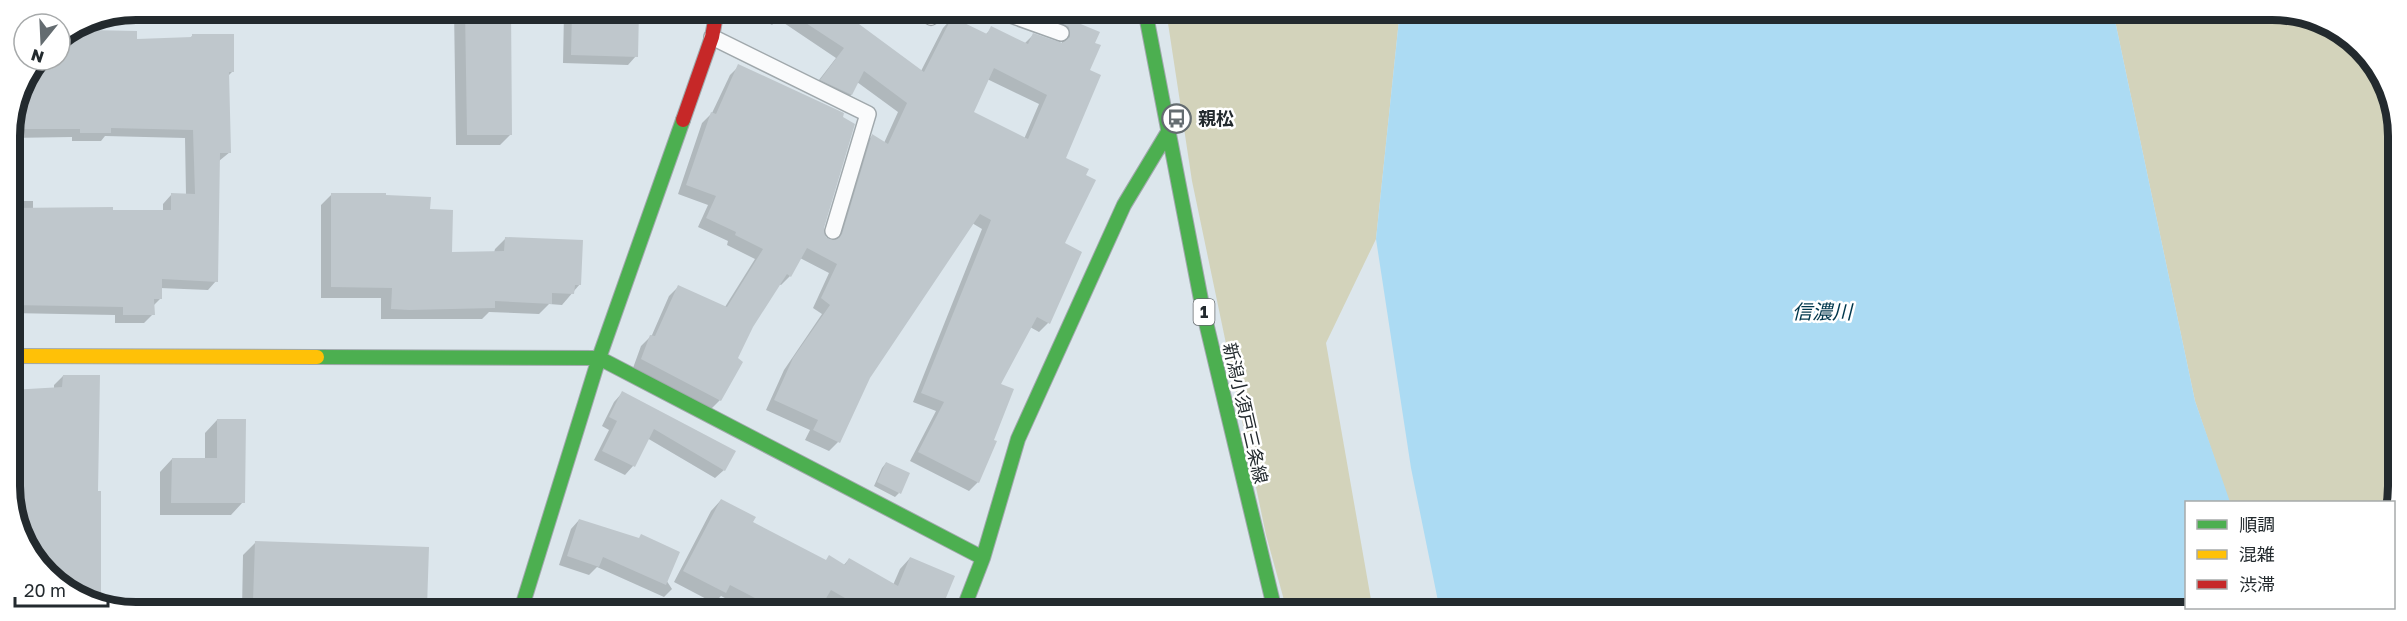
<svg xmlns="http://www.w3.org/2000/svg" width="2407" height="621" viewBox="0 0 2407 621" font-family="'Golos Text','Noto Sans JP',sans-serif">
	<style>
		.green { fill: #d3d3bb }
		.water { fill: #acdbf3 }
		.shadow { fill: #0003; fill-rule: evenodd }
		.building { fill: #bfc7cc; fill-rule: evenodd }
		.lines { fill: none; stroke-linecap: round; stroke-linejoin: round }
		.lane-casing { stroke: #a0a8ac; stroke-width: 18 }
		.fast-casing { stroke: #a0a8ac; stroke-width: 16 }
		.slow-casing { stroke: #a0a8ac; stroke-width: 16 }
		.jam-casing { stroke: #a0a8ac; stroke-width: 16 }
		.lane { stroke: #fafbfc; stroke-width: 15 }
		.fast { stroke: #4caf50; stroke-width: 14 }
		.slow { stroke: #ffc107; stroke-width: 14 }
		.jam { stroke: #c62828; stroke-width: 14 }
		.labels { text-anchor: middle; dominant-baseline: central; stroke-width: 5; stroke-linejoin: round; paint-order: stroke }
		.shield { fill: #fff; stroke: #656a6d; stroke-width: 1.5 }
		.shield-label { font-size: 16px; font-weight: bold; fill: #232a2e }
		.poi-label { font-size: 18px; font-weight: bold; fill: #232a2e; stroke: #fff; text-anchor: start }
		.street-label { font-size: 18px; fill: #232a2e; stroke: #fff }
		.water-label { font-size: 20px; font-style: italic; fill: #00374c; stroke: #fff }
		.rim { fill: none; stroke: #232a2e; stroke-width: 8 }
	</style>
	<rect width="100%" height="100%" fill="#dce6ec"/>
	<path class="green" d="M1166 10H1400L1376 239 1326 343 1373 611H1287L1266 535 1192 181Z
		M2113 11 2296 12 2361 46 2395 111V510L2394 514V502H2229L2195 401Z"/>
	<path class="water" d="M1400 10 2113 11 2195 401 2230 502H2186V608H2265L2267 612 1440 611 1411 468 1376 239Z"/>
	<path class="shadow" d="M454 9H509L511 134 500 145H456Z
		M567 10H637L636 56 628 65 563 63 564 12Z
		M746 10H836L921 71 943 28 952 18 985 35 992 28 1024 44 1033 35 1062 43V40L1033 25 1041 10H1075L1069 21 1093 44 1064 158 1063 243 1048 323 1039 332 1030 327 999 384 978 482 969 491 910 461 936 411 913 402 982 229 972 223 868 377 838 442 829 451 805 440 810 430 766 410 784 370 822 314 813 308 829 273 800 258 790 276 781 285 779 284 752 327 736 359 720 400 711 409 633 368 641 346 652 335 669 296 678 287 725 307 755 259 727 245 728 241 698 227 708 205 678 194 702 123 712 113 730 75 739 66 822 228 824 238 831 242 835 241 863 145 872 136 884 143 898 112 857 82 851 95 842 104 812 89 836 58 778 19 772 25ZM987 79 1039 104 1024 139 972 113Z
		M80 24H88L87 32 135 40 189 39 192 36 232 72 228 76 230 152 219 161 216 281 208 290 160 288 161 298 153 306V314L144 323H115V315L10 313V201H33V209L163 212V204L171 195H186L185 138 105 136 101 141H72V137L9 138V128L19 87 37 60H60V37Z
		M332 194 385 197 429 211 450 253H494L495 249 506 238 580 284 562 305 549 304 539 314 489 312 482 319H381V298H321V205Z
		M63 376 97 493H99L101 604 46 575 12 510 11 391 54 389V385Z
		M622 393 724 470 715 478 647 438 633 466 625 475 594 460 609 430 602 426 614 402Z
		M217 420 243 502 231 515H160V472L172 459H205V433Z
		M886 463 899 493 895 497 874 486 882 468Z
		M721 500 751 523 825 561 843 566 849 559 893 585 900 569 910 558 953 576 938 610H748L721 596 714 603 674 582 711 511Z
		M579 520 640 540 672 589 664 597 597 567 589 575 559 565 571 529Z
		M256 542 427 548 426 610H242L243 555Z"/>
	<path class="building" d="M465 9H511L512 135H467Z
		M572 10H639L638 57 571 55Z
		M786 10H840L924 72 952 17 987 34 991 26 1028 44 1033 33 1062 43 1070 37 1069 27 1041 16 1044 10H1077L1071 20 1100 32 1095 43 1101 45 1090 70 1101 75 1066 158 1089 169 1086 175 1096 180 1065 243 1082 252 1050 324 1037 317 1001 384 1014 389 994 440 997 441 979 483 918 452 944 402 921 393 991 220 980 214 870 378 840 443 813 430 818 420 774 400 793 358 830 305 821 298 837 264 807 248 791 277 787 274 753 327 738 358 743 362 721 401 641 359 650 335 655 336 678 285 727 307 763 249 735 235 736 232 706 218 716 196 686 185 711 112 716 114 738 64 844 113 843 117 855 124 824 228 826 237 831 240 839 238 842 234 872 134 888 144 907 103 864 71 852 95 820 80 844 48ZM994 68 1047 95 1028 139 974 112Z
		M89 18V30L137 31V39L192 37V34H234V72H229L231 153H220L218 282 162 279V299H154L155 315H123V307L11 305 13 251H10V208L113 207V210H171V193L195 194 193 130 111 128V133H80V129H9L19 87 37 60H60V37Z
		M331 193H386V195L431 197 430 209 453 210 452 252 504 251 505 237 583 240 581 285H575L574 294 552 293V304L495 301V308L409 310 391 309 392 288 331 287Z
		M63 375H100L98 491H101V604L46 575 12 510 11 390 62 387Z
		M622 391 736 451 725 471 654 429 635 467 602 451 617 421 609 417Z
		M217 419H246L245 503H171L172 458H217Z
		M886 462 910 473 901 494 877 482Z
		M721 499 756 517 753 522 826 560 829 555 845 565 849 558 898 586 910 557 955 576 941 610H866L831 590 819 610H778L730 585 726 593 683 571Z
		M579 519 639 538 641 534 680 552 666 585 603 557 599 567 567 556Z
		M255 541 429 547 427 607 253 601Z"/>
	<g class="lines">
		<defs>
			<path id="lane" d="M921 10 931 17 941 10
				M997 10 1061 33
				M712 37 868 114 833 231"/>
			<path id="fast" d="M1145 10 1203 310 1275 611
				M317 357 599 358 983 558
				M521 610 599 358 683 120
				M963 610 983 558 1018 439 1124 205 1168 132"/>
			<path id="slow" d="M11 356 317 357"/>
			<path id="jam" d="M683 120 712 37 717 10"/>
		</defs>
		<use href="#lane" class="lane-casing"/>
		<use href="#fast" class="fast-casing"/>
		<use href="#slow" class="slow-casing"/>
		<use href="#jam" class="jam-casing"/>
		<use href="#lane" class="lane"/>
		<use href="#fast" class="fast"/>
		<use href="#slow" class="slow"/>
		<use href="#jam" class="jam"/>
	</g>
	<defs>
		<symbol id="bus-ring" viewBox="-11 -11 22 22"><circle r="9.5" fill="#fff" stroke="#646c70" stroke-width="1.5"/><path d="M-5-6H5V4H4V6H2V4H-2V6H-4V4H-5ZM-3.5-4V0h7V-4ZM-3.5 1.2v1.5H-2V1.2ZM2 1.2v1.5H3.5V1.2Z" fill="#646c70"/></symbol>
	</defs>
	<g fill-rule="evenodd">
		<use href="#bus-ring" x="1160" y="102" width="33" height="33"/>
	</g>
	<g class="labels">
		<rect class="shield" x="1193.5" y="299" width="21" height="26" rx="4.5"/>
		<g class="shield-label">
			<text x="1204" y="312">1</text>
		</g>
		<g class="poi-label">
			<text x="1198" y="118">親松</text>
		</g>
		<g class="street-label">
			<text transform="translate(1246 413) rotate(77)">新潟小須戸三条線</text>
		</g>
		<g class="water-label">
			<text x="1822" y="311">信濃川</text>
		</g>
	</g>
	<path d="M0 0H2407V621H0ZM136 20H2272A116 116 0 0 1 2388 136V486A116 116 0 0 1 2272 602H136A116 116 0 0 1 20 486V136A116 116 0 0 1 136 20Z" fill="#fff" fill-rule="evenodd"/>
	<path class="rim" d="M136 20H2272A116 116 0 0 1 2388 136V486A116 116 0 0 1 2272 602H136A116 116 0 0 1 20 486V136A116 116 0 0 1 136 20Z"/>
	<rect x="2185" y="501" width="210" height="108" fill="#ffffff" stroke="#a7aaab" stroke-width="1.5"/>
	<rect x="2197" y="520" width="30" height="9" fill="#4caf50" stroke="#a7aaab" stroke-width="1.5"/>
	<text x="2239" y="531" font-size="18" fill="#232a2e">順調</text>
	<rect x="2197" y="550" width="30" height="9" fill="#ffc107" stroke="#a7aaab" stroke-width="1.5"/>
	<text x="2239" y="561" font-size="18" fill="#232a2e">混雑</text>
	<rect x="2197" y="580" width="30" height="9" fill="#c62828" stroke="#a7aaab" stroke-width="1.5"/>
	<text x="2239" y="591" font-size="18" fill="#232a2e">渋滞</text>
	<g transform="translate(42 42) rotate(198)"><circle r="28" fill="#ffffff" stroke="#a7aaab" stroke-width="1.5"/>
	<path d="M0-4.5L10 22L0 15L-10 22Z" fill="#646c70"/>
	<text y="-9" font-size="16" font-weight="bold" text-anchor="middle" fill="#232a2e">N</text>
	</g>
	<path d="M15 597v9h93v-9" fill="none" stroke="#232a2e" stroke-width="3"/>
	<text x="24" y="597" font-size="18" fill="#232a2e" stroke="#ffffff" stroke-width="4.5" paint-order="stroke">20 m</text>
</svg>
